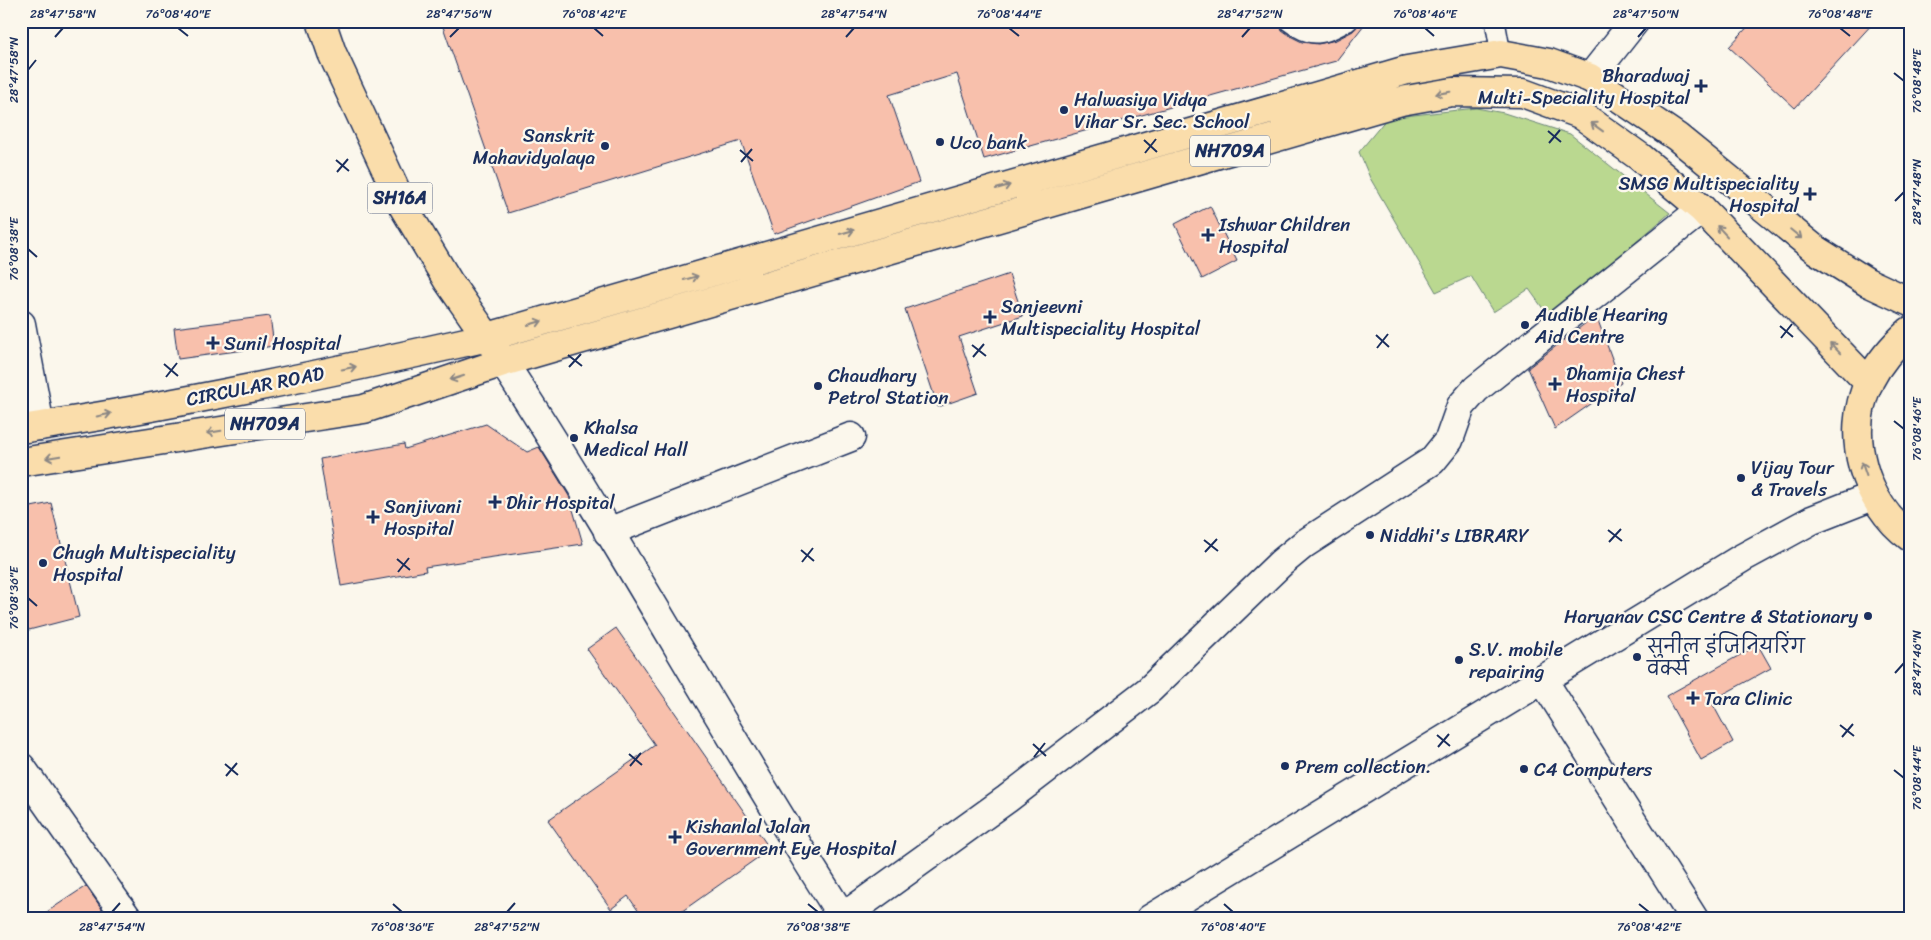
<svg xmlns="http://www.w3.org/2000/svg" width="1931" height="940" viewBox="0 0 1931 940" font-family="Sriracha,'Playpen Sans Deva',sans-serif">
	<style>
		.green { fill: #bad890; stroke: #6a8477 }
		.building { fill: #f8c0ac; stroke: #1b2f5e }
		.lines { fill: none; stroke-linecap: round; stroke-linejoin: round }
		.lane-casing { stroke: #1b2f5e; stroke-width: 22 }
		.street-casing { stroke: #1b2f5e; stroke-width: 31 }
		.secondary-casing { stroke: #1b2f5e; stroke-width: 31 }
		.primary-casing { stroke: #1b2f5e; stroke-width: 31 }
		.lane { stroke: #fbf7ec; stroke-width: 19 }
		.street { stroke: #fbf7ec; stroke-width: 28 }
		.secondary { stroke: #fbf7ec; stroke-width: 28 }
		.primary { stroke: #faddab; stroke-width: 28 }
		.oneway { stroke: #8a8684 }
		.ticks { fill: none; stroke: #1b2f5e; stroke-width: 2 }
		.poi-dot { fill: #1b2f5e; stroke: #fbf7ec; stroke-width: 2 }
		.labels { text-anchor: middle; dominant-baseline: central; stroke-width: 4.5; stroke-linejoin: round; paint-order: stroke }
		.shield { fill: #fbf7ec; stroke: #5e6b89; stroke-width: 1 }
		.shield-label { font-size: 18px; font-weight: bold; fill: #1b2f5e }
		.poi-label { font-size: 19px; fill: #1b2f5e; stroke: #fbf7ec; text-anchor: start }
		.street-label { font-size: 19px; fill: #1b2f5e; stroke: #fbf7ec }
		.neatline { fill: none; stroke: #1b2f5e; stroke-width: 2 }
		.ticks-label { font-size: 12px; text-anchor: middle; fill: #1b2f5e }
	</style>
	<rect width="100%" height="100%" fill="#fbf7ec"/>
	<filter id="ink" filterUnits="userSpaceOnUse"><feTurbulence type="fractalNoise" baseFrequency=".02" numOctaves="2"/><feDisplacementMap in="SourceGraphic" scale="10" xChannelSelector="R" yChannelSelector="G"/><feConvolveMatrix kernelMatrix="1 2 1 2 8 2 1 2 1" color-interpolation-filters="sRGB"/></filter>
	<g filter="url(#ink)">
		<path class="green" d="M1476 108 1504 113 1570 134 1670 213 1549 317 1529 289 1493 312 1471 276 1436 292 1370 178 1359 152 1387 118Z"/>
		<path class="building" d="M441 21H1278L1282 30 1292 37 1302 42 1318 44 1336 40 1353 31 1359 21H1367L1336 61 984 159 957 74 889 95 919 182 774 234 741 141 508 213Z
			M1753 21H1875L1795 108 1729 47Z
			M1210 206 1237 261 1202 279 1175 224Z
			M1009 274 1023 316 959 337 978 393 938 407 905 309Z
			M1596 315 1621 383 1555 429 1528 368Z
			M270 316 274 346 178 359 174 328Z
			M486 424 527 452 539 447 569 496 583 544 425 567 426 571 341 586 320 459 404 444 405 449Z
			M51 503 79 617 29 630 21 620V509Z
			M616 628 770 849 671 919H644L628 896 611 909 548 820 655 745 587 649Z
			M1758 645 1771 668 1711 701 1733 742 1701 760 1666 696Z
			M86 886 109 919H36Z"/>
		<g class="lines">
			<defs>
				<path id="lane" d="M1289 21C1313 40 1323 34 1348 21
					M1495 21 1501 54"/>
				<path id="street" d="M1590 78 1635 21
					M21 324 40 426
					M608 532 851 437
					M1543 680 1694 919
					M21 767 128 919
					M843 917 1007 799 1149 690 1281 563 1304 544 1432 461 1449 440 1461 406 1476 389 1702 209"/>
				<path id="secondary" d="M503 362C622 544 726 736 844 919
					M1150 919 1742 558 1812 520 1873 496"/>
				<path id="primary" d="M321 21 332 53 403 206 448 281 496 350
					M1910 331C1894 345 1879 362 1869 382 1844 435 1864 503 1910 537
					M21 429C178 405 333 372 488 337L1407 70 1501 54 1549 63 1590 78 1677 137 1816 250 1867 282 1910 302
					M21 462 364 409 503 362 1401 101 1452 92 1523 93 1580 114 1640 157 1702 209 1869 383"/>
			</defs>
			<use href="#lane" class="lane-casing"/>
			<use href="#street" class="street-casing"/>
			<use href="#secondary" class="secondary-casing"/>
			<use href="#primary" class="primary-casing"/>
			<use href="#lane" class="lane"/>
			<use href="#street" class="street"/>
			<use href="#secondary" class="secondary"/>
			<use href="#primary" class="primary"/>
		</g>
		<defs><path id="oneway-shaft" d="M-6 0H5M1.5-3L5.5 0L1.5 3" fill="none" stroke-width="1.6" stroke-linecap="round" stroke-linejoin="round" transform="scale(1.25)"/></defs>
		<g class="oneway">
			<use href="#oneway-shaft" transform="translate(1443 93) rotate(170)"/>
			<use href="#oneway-shaft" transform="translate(1597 127) rotate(-144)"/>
			<use href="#oneway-shaft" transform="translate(1003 187) rotate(-16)"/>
			<use href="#oneway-shaft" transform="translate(1722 231) rotate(-133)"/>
			<use href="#oneway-shaft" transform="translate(847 232) rotate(-16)"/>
			<use href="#oneway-shaft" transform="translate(1796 234) rotate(39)"/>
			<use href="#oneway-shaft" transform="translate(691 278) rotate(-16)"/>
			<use href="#oneway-shaft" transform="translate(535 323) rotate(-16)"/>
			<use href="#oneway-shaft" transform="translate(1835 348) rotate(-134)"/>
			<use href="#oneway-shaft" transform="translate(349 368) rotate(-11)"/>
			<use href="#oneway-shaft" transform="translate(457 378) rotate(162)"/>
			<use href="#oneway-shaft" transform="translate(104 415) rotate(-11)"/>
			<use href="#oneway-shaft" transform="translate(214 432) rotate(171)"/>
			<use href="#oneway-shaft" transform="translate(53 457) rotate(171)"/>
			<use href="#oneway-shaft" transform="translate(1864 469) rotate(-109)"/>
		</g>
	</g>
	<path class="ticks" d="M178 28 188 36M594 28 603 36M1009 28 1019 36M1425 28 1434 36M1840 28 1850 36M55 37 63 28M450 37 459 28M846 37 854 28M1242 37 1250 28M1638 37 1646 28M28 70 36 60M1894 73 1904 81M1548 131 1561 142M1144 140 1157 152M1549 143 1560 130M740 150 753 161M1145 153 1156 139M336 160 349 171M741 162 752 149M337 172 348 159M1895 201 1904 192M28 249 37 257M1780 326 1793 337M1376 335 1389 347M1781 338 1792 324M972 345 986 356M1377 348 1388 334M568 355 582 366M973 357 984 344M164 364 178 376M569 367 581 354M166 377 177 363M1894 421 1904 429M1608 530 1622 541M1204 540 1218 551M1609 542 1621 529M801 550 814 561M1205 552 1217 539M397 559 410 570M802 562 813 548M398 572 409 558M28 598 37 606M1895 673 1904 663M1840 725 1854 736M1437 735 1450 746M1842 737 1853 724M1033 744 1046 756M1438 747 1449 734M629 754 642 765M1034 757 1045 743M225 764 238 775M630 766 641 753M1894 770 1904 778M226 776 237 763M393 904 402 912M808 904 818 912M1224 904 1233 912M1639 904 1649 912M112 912 120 903M507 912 515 903"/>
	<g class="poi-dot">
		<path d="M1698.5 78.5h5v5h5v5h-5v5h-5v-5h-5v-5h5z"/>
		<circle cx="1064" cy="110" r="5"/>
		<circle cx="940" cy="142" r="5"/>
		<circle cx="605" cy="146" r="5"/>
		<path d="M1807.5 186.5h5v5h5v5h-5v5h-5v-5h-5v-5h5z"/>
		<path d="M1205.5 227.5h5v5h5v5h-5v5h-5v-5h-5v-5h5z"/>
		<path d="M987.5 309.5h5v5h5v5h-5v5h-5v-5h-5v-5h5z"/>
		<circle cx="1525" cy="325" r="5"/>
		<path d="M210.5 335.5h5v5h5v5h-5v5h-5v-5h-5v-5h5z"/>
		<path d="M1552.5 376.5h5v5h5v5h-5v5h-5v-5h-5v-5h5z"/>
		<circle cx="818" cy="386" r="5"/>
		<circle cx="574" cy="438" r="5"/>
		<circle cx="1741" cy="478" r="5"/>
		<path d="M492.5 494.5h5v5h5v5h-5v5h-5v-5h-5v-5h5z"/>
		<path d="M370.5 509.5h5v5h5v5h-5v5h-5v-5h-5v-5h5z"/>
		<circle cx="1370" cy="535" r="5"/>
		<circle cx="43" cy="563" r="5"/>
		<circle cx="1868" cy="616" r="5"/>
		<circle cx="1637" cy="657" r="5"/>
		<circle cx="1459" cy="660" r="5"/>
		<path d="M1690.5 690.5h5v5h5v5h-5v5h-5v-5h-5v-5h5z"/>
		<circle cx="1285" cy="766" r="5"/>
		<circle cx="1524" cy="769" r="5"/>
		<path d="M672.5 829.5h5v5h5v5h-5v5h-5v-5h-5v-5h5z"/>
	</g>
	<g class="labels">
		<g class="shield">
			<rect x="1190" y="135.5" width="80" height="31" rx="4"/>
			<rect x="367.5" y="182.5" width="65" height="31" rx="4"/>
			<rect x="225" y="408.5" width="80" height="31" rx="4"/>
		</g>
		<g class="shield-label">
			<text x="1230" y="151">NH709A</text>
			<text x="400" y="198">SH16A</text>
			<text x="265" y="424">NH709A</text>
		</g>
		<g class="poi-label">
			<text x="1690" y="75" text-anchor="end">Bharadwaj<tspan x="1690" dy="22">Multi-Speciality Hospital</tspan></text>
			<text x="1074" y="99">Halwasiya Vidya<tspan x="1074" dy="22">Vihar Sr. Sec. School</tspan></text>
			<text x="595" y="135" text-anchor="end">Sanskrit<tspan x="595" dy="22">Mahavidyalaya</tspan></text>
			<text x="950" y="142">Uco bank</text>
			<text x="1799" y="183" text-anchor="end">SMSG Multispeciality<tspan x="1799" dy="22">Hospital</tspan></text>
			<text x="1219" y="224">Ishwar Children<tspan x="1219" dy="22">Hospital</tspan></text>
			<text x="1001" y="306">Sanjeevni<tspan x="1001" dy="22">Multispeciality Hospital</tspan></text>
			<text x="1535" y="314">Audible Hearing<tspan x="1535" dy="22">Aid Centre</tspan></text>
			<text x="224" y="343">Sunil Hospital</text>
			<text x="1566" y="373">Dhamija Chest<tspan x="1566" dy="22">Hospital</tspan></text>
			<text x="828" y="375">Chaudhary<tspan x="828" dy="22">Petrol Station</tspan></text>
			<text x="584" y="427">Khalsa<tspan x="584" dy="22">Medical Hall</tspan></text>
			<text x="1751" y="467">Vijay Tour<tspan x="1751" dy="22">&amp; Travels</tspan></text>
			<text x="506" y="502">Dhir Hospital</text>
			<text x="384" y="506">Sanjivani<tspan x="384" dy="22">Hospital</tspan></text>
			<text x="1380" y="535">Niddhi's LIBRARY</text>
			<text x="53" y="552">Chugh Multispeciality<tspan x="53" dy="22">Hospital</tspan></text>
			<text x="1858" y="616" text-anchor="end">Haryanav CSC Centre &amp; Stationary</text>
			<text x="1647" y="646">सुनील इंजिनियरिंग<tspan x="1647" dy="22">वर्क्स</tspan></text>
			<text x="1469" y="649">S.V. mobile<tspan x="1469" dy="22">repairing</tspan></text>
			<text x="1704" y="698">Tara Clinic</text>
			<text x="1295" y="766">Prem collection.</text>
			<text x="1534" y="769">C4 Computers</text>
			<text x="686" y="826">Kishanlal Jalan<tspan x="686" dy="22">Government Eye Hospital</tspan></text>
		</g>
		<g class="street-label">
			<text transform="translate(255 386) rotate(-11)">CIRCULAR ROAD</text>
		</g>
	</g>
	<rect width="1931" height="940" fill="none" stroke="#fbf7ec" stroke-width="55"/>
	<rect x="28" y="28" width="1876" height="884" class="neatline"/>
	<g class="ticks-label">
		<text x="63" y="18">28°47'58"N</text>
		<text x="178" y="18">76°08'40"E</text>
		<text x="459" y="18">28°47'56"N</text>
		<text x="594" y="18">76°08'42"E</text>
		<text x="854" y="18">28°47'54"N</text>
		<text x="1009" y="18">76°08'44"E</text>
		<text x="1250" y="18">28°47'52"N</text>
		<text x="1425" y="18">76°08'46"E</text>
		<text x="1646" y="18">28°47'50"N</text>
		<text x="1840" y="18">76°08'48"E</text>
		<text transform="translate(14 70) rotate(-90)" y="4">28°47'58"N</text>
		<text transform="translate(1917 81) rotate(-90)" y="4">76°08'48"E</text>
		<text transform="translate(1917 192) rotate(-90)" y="4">28°47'48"N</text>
		<text transform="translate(14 249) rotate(-90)" y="4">76°08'38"E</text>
		<text transform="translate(1917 429) rotate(-90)" y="4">76°08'46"E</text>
		<text transform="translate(14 598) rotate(-90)" y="4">76°08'36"E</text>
		<text transform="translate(1917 663) rotate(-90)" y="4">28°47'46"N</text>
		<text transform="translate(1917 778) rotate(-90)" y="4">76°08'44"E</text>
		<text x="112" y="931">28°47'54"N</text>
		<text x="402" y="931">76°08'36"E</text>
		<text x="507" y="931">28°47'52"N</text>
		<text x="818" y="931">76°08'38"E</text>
		<text x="1233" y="931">76°08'40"E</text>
		<text x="1649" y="931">76°08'42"E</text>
	</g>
</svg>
